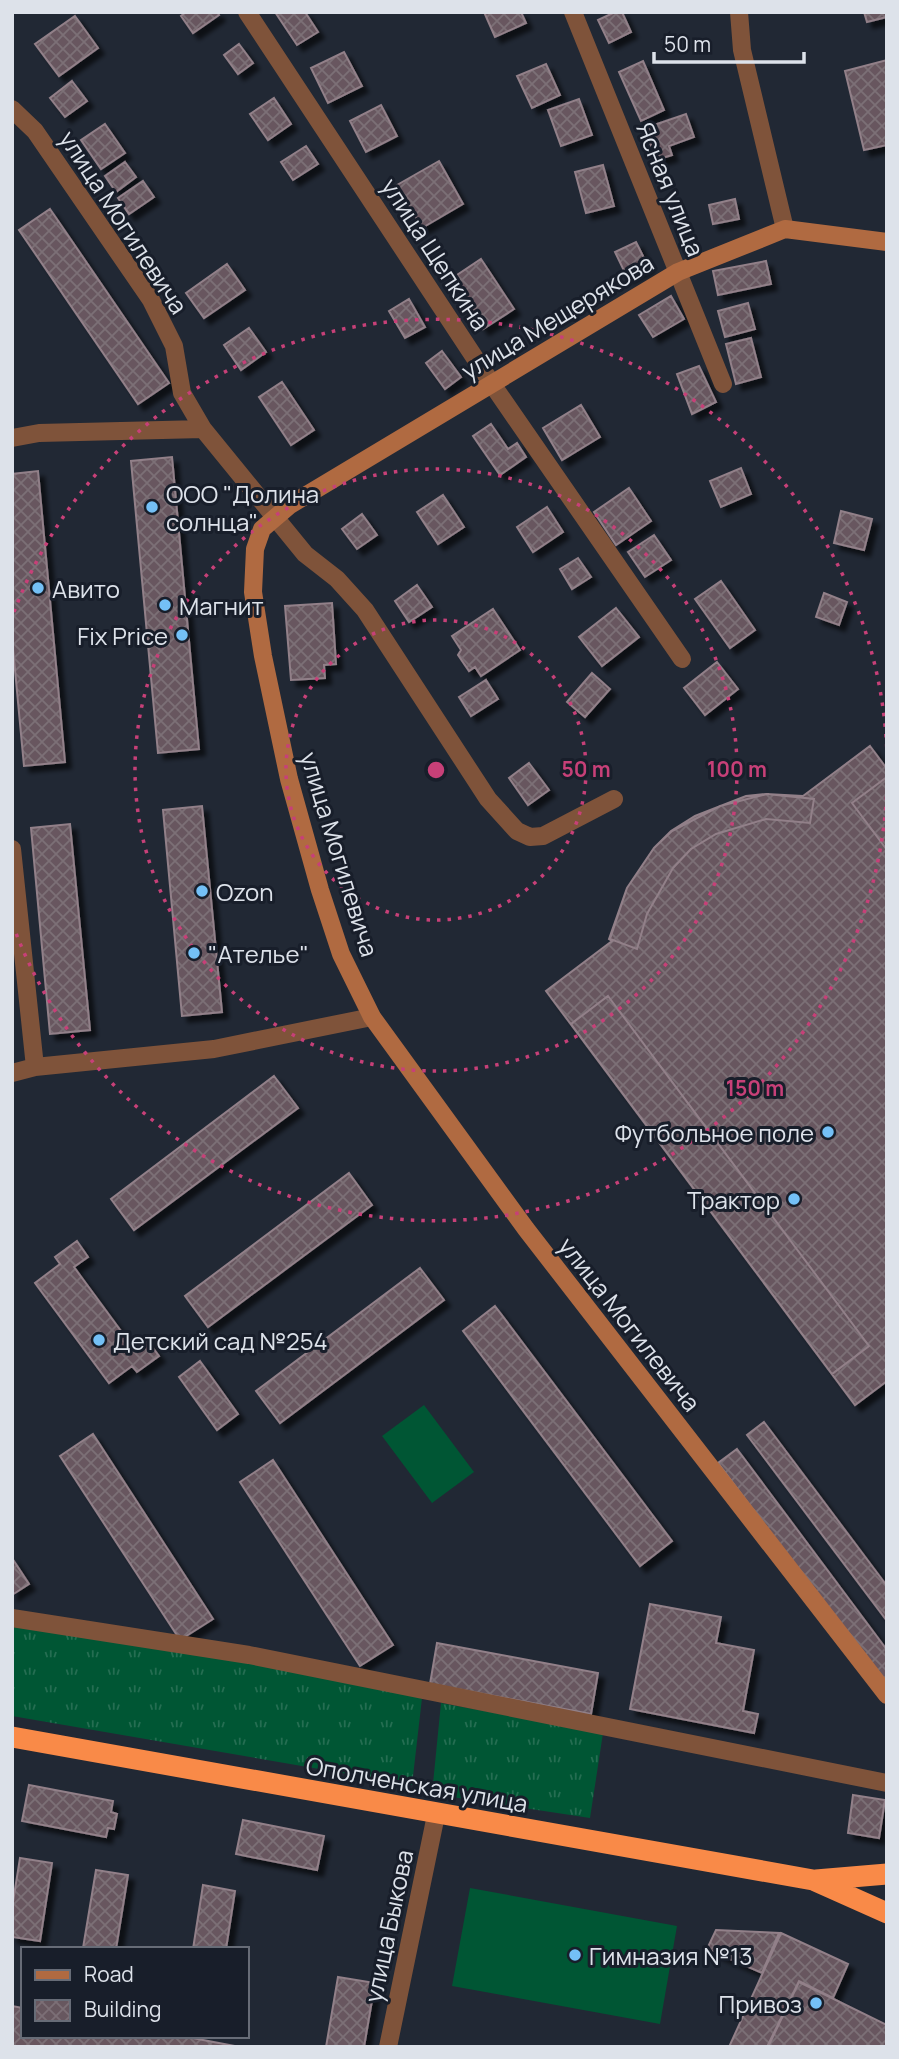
<svg xmlns="http://www.w3.org/2000/svg" width="899" height="2059" viewBox="0 0 899 2059" font-family="Manrope,sans-serif">
	<style>
		.grass { fill: url(#grass-tufts) }
		.pitch { fill: #005634 }
		.building { fill: url(#building-cross-hatch); stroke: #928089; stroke-width: 2; filter: url(#shadow) }
		.lines { fill: none; stroke-linecap: round; stroke-linejoin: round }
		.street { stroke: #7f533a; stroke-width: 18 }
		.secondary { stroke: #b06a41; stroke-width: 18 }
		.highway { stroke: #f98a48; stroke-width: 21 }
		.ring { fill: none; stroke: #c74078; stroke-width: 3.5; stroke-dasharray: 3.5 7 }
		.poi-dot { fill: #74c0f6; stroke: #181e2a; stroke-width: 2.5 }
		.labels { text-anchor: middle; dominant-baseline: central; stroke-width: 6; stroke-linejoin: round; paint-order: stroke }
		.street-label { font-size: 24px; fill: #dde2ea; stroke: #181e2a }
		.poi-label { font-size: 24px; fill: #dde2ea; stroke: #181e2a; text-anchor: start }
		.centre { fill: #c74078; stroke: #181e2a; stroke-width: 3.5 }
		.ring-label { font-size: 21px; text-anchor: middle; font-weight: bold; fill: #c74078; stroke: #181e2a; stroke-width: 6; stroke-linejoin: round; paint-order: stroke }
	</style>
	<defs>
		<pattern id="grass-tufts" width="24" height="20" patternUnits="userSpaceOnUse" patternTransform="scale(1.75)"><rect width="24" height="20" fill="#005634"/><path d="M3 7l-1-3M5 7V3M7 7l1-3M15 17l-1-3M17 17v-4M19 17l1-3" fill="none" stroke="#256e52"/></pattern>
		<pattern id="building-cross-hatch" width="8" height="8" patternUnits="userSpaceOnUse" patternTransform="scale(1.75)"><rect width="8" height="8" fill="#67575f"/><path d="M0 0l8 8M0 8l8-8" fill="none" stroke="#7c6f76"/></pattern>
		<filter id="shadow"><feDropShadow dx="6" dy="6" stdDeviation="2" flood-color="#0009"/></filter>
	</defs>
	<rect width="100%" height="100%" fill="#212834"/>
	<path class="grass" d="M12 1624 340 1678 422 1698 412 1785 12 1716Z
		M441 1703 603 1733 590 1818 432 1794Z"/>
	<path class="pitch" d="M424 1405 474 1472 432 1503 382 1436Z
		M470 1888 677 1926 660 2024 452 1986Z"/>
	<path class="building" d="M186 12H217L219 15 193 33 181 16Z
		M275 12H305L318 32 297 45Z
		M484 12H521L526 23 495 37Z
		M615 12H622L631 32 609 43 598 20Z
		M864 12H887V17L867 22Z
		M75 16 98 48 59 76 35 44Z
		M239 44 253 63 238 74 224 55Z
		M344 52 362 86 328 103 311 68Z
		M887 60V145L864 150 845 71Z
		M643 61 664 110 641 121 619 72Z
		M546 64 560 95 532 108 517 76Z
		M72 81 87 101 65 117 50 98Z
		M274 98 291 124 268 140 250 114Z
		M579 99 592 135 561 146 548 110Z
		M381 105 397 136 366 152 350 121Z
		M686 114 694 137 669 146 672 155 656 160 645 128Z
		M105 124 125 153 101 169 81 140Z
		M306 146 318 164 293 180 281 162Z
		M439 161 463 204 422 228 397 185Z
		M125 162 136 177 116 192 105 176Z
		M603 165 614 206 586 213 575 172Z
		M143 181 154 197 129 214 118 198Z
		M735 199 739 219 713 224 709 205Z
		M50 209 169 383 138 404 19 230Z
		M636 242 648 266 627 277 615 252Z
		M481 259 514 309 483 329 451 279Z
		M766 261 771 284 718 295 713 271Z
		M227 264 245 290 204 318 186 293Z
		M671 296 684 319 653 337 639 315Z
		M409 299 425 327 405 338 389 311Z
		M748 303 755 329 725 337 718 311Z
		M249 328 266 352 241 370 224 345Z
		M751 338 761 377 736 384 726 344Z
		M442 351 461 377 445 389 426 363Z
		M699 366 716 402 692 414 677 374Z
		M282 382 314 430 291 445 259 397Z
		M581 405 600 437 562 460 543 428Z
		M491 424 508 449 517 443 526 457 500 475 473 436Z
		M172 457 199 749 158 753 131 461Z
		M741 468 751 494 721 507 710 481Z
		M38 471 65 762 24 766 12 638V474Z
		M629 488 651 521 616 545 594 512Z
		M443 495 464 527 438 544 417 512Z
		M547 507 563 532 533 552 517 527Z
		M841 511 872 519 864 550 834 543Z
		M362 514 377 535 357 549 342 529Z
		M654 535 671 560 645 577 628 552Z
		M578 558 591 577 572 589 560 569Z
		M721 581 755 630 730 648 695 599Z
		M417 585 432 607 409 622 395 601Z
		M824 593 847 602 839 625 816 617Z
		M332 603 336 664 324 665 325 678 291 680 285 606Z
		M616 608 639 637 602 666 579 637Z
		M493 609 520 650 481 676 475 667 469 671 458 655 461 650 452 636Z
		M717 662 738 689 705 715 684 688Z
		M592 673 610 689 585 717 567 702Z
		M486 680 498 699 471 716 459 697Z
		M870 746 887 769V1381L855 1405 546 991 612 941 609 939 627 888 654 848 671 831 695 816 746 796 766 794 803 796Z
		M529 763 549 790 528 805 509 778Z
		M887 777V850L852 803Z
		M767 794 814 799 810 823 766 819 716 834 691 849 673 868 647 914 637 949 610 939 627 888 654 848 672 831 720 806Z
		M202 806 222 1012 182 1016 163 810Z
		M70 824 90 1030 50 1034 31 828Z
		M608 996 869 1346 832 1374 571 1024Z
		M274 1076 298 1108 134 1230 111 1199Z
		M349 1173 372 1205 208 1327 185 1296Z
		M77 1241 88 1257 74 1267 135 1350 147 1340 159 1356 137 1372 132 1366 109 1383 35 1283 60 1264 55 1257Z
		M420 1268 444 1300 280 1423 256 1391Z
		M495 1306 672 1541 640 1566 463 1331Z
		M200 1361 238 1414 217 1430 179 1377Z
		M764 1422 887 1586V1621L747 1435Z
		M93 1434 213 1619 180 1640 60 1456Z
		M737 1449 887 1650V1687L718 1463Z
		M273 1460 393 1645 360 1666 240 1482Z
		M12 1558 29 1584 12 1595Z
		M650 1604 721 1617 716 1643 754 1650 743 1711 758 1714 754 1733 630 1709Z
		M437 1643 598 1673 591 1714 430 1684Z
		M29 1785 113 1801 111 1812 117 1814 114 1829 108 1828 106 1837 22 1821Z
		M853 1795 885 1800 879 1838 848 1833Z
		M243 1820 324 1836 317 1870 236 1854Z
		M20 1858 52 1863 40 1941 12 1937V1908Z
		M96 1870 128 1875 116 1949 83 1948Z
		M203 1885 235 1891 226 1949H193Z
		M716 1930 779 1933 762 1973 707 1949Z
		M781 1933 848 1964 833 1998 799 1981 767 2047H729Z
		M338 1977 375 1983 364 2047H326Z
		M799 1982 887 2025V2047H768Z
		M12 2006 23 2008V2036H182L240 2047H12Z"/>
	<g class="lines">
		<path class="street" d="M247 12 492 384 682 659
			M573 12 723 384
			M739 12 742 50 785 229
			M12 109 35 131 151 300 174 346 182 393 203 429 305 554 337 579 365 610 488 799 517 831 530 837 543 836 614 799
			M12 438 39 433 203 429
			M12 849 35 1067
			M12 1073 35 1067 214 1049 372 1017
			M12 1618 249 1655 887 1783
			M388 2047 436 1815"/>
		<path class="secondary" d="M887 242 785 229 678 272 290 505 262 529 255 549 253 592 263 656 289 779 320 890 341 954 372 1017 526 1229 887 1695"/>
		<path class="highway" d="M12 1737 813 1880 887 1913
			M816 1880 887 1874"/>
	</g>
	<g class="ring">
		<circle cx="436" cy="770" r="150"/>
		<circle cx="436" cy="770" r="301"/>
		<path d="M887 786A451 451 0 0 1 14 928M14 612A451 451 0 0 1 887 754"/>
	</g>
	<g class="poi-dot">
		<circle cx="152" cy="507" r="7"/>
		<circle cx="38" cy="588" r="7"/>
		<circle cx="165" cy="605" r="7"/>
		<circle cx="182" cy="635" r="7"/>
		<circle cx="202" cy="891" r="7"/>
		<circle cx="194" cy="953" r="7"/>
		<circle cx="828" cy="1132" r="7"/>
		<circle cx="794" cy="1199" r="7"/>
		<circle cx="99" cy="1340" r="7"/>
		<circle cx="575" cy="1955" r="7"/>
		<circle cx="816" cy="2003" r="7"/>
	</g>
	<g class="labels">
		<g class="street-label">
			<text transform="translate(671 189) rotate(68)">Ясная улица</text>
			<text transform="translate(124 222) rotate(57)">улица Могилевича</text>
			<text transform="translate(436 254) rotate(57)">улица Щепкина</text>
			<text transform="translate(557 316) rotate(-31)">улица Мещерякова</text>
			<text transform="translate(340 854) rotate(73)">улица Могилевича</text>
			<text transform="translate(630 1324) rotate(52)">улица Могилевича</text>
			<text transform="translate(417 1784) rotate(10)">Ополченская улица</text>
			<text transform="translate(388 1926) rotate(-78)">улица Быкова</text>
		</g>
		<g class="poi-label">
			<text x="166" y="493">ООО "Долина<tspan x="166" dy="28">солнца"</tspan></text>
			<text x="52" y="588">Авито</text>
			<text x="179" y="605">Магнит</text>
			<text x="168" y="635" text-anchor="end">Fix Price</text>
			<text x="216" y="891">Ozon</text>
			<text x="208" y="953">"Ателье"</text>
			<text x="814" y="1132" text-anchor="end">Футбольное поле</text>
			<text x="780" y="1199" text-anchor="end">Трактор</text>
			<text x="113" y="1340">Детский сад №254</text>
			<text x="589" y="1955">Гимназия №13</text>
			<text x="802" y="2003" text-anchor="end">Привоз</text>
		</g>
	</g>
	<circle cx="436" cy="770" r="10" class="centre"/>
	<g class="ring-label">
		<text x="586" y="777">50 m</text>
		<text x="737" y="777">100 m</text>
		<text x="755" y="1096">150 m</text>
	</g>
	<rect width="899" height="2059" fill="none" stroke="#dde2ea" stroke-width="28"/>
	<rect x="21" y="1947" width="228" height="91" fill="#181e2a" stroke="#676c77" stroke-width="2"/>
	<rect x="35" y="1970" width="35" height="10" fill="#b06a41" stroke="#676c77" stroke-width="2"/>
	<text x="84" y="1982" font-size="21" fill="#dde2ea">Road</text>
	<rect x="35" y="2000" width="35" height="21" fill="url(#building-cross-hatch)" stroke="#676c77" stroke-width="2"/>
	<text x="84" y="2017" font-size="21" fill="#dde2ea">Building</text>
	<path d="M654 52v10h150v-10" fill="none" stroke="#dde2ea" stroke-width="3.5"/>
	<text x="664" y="52" font-size="21" fill="#dde2ea" stroke="#181e2a" stroke-width="5" paint-order="stroke">50 m</text>
</svg>
